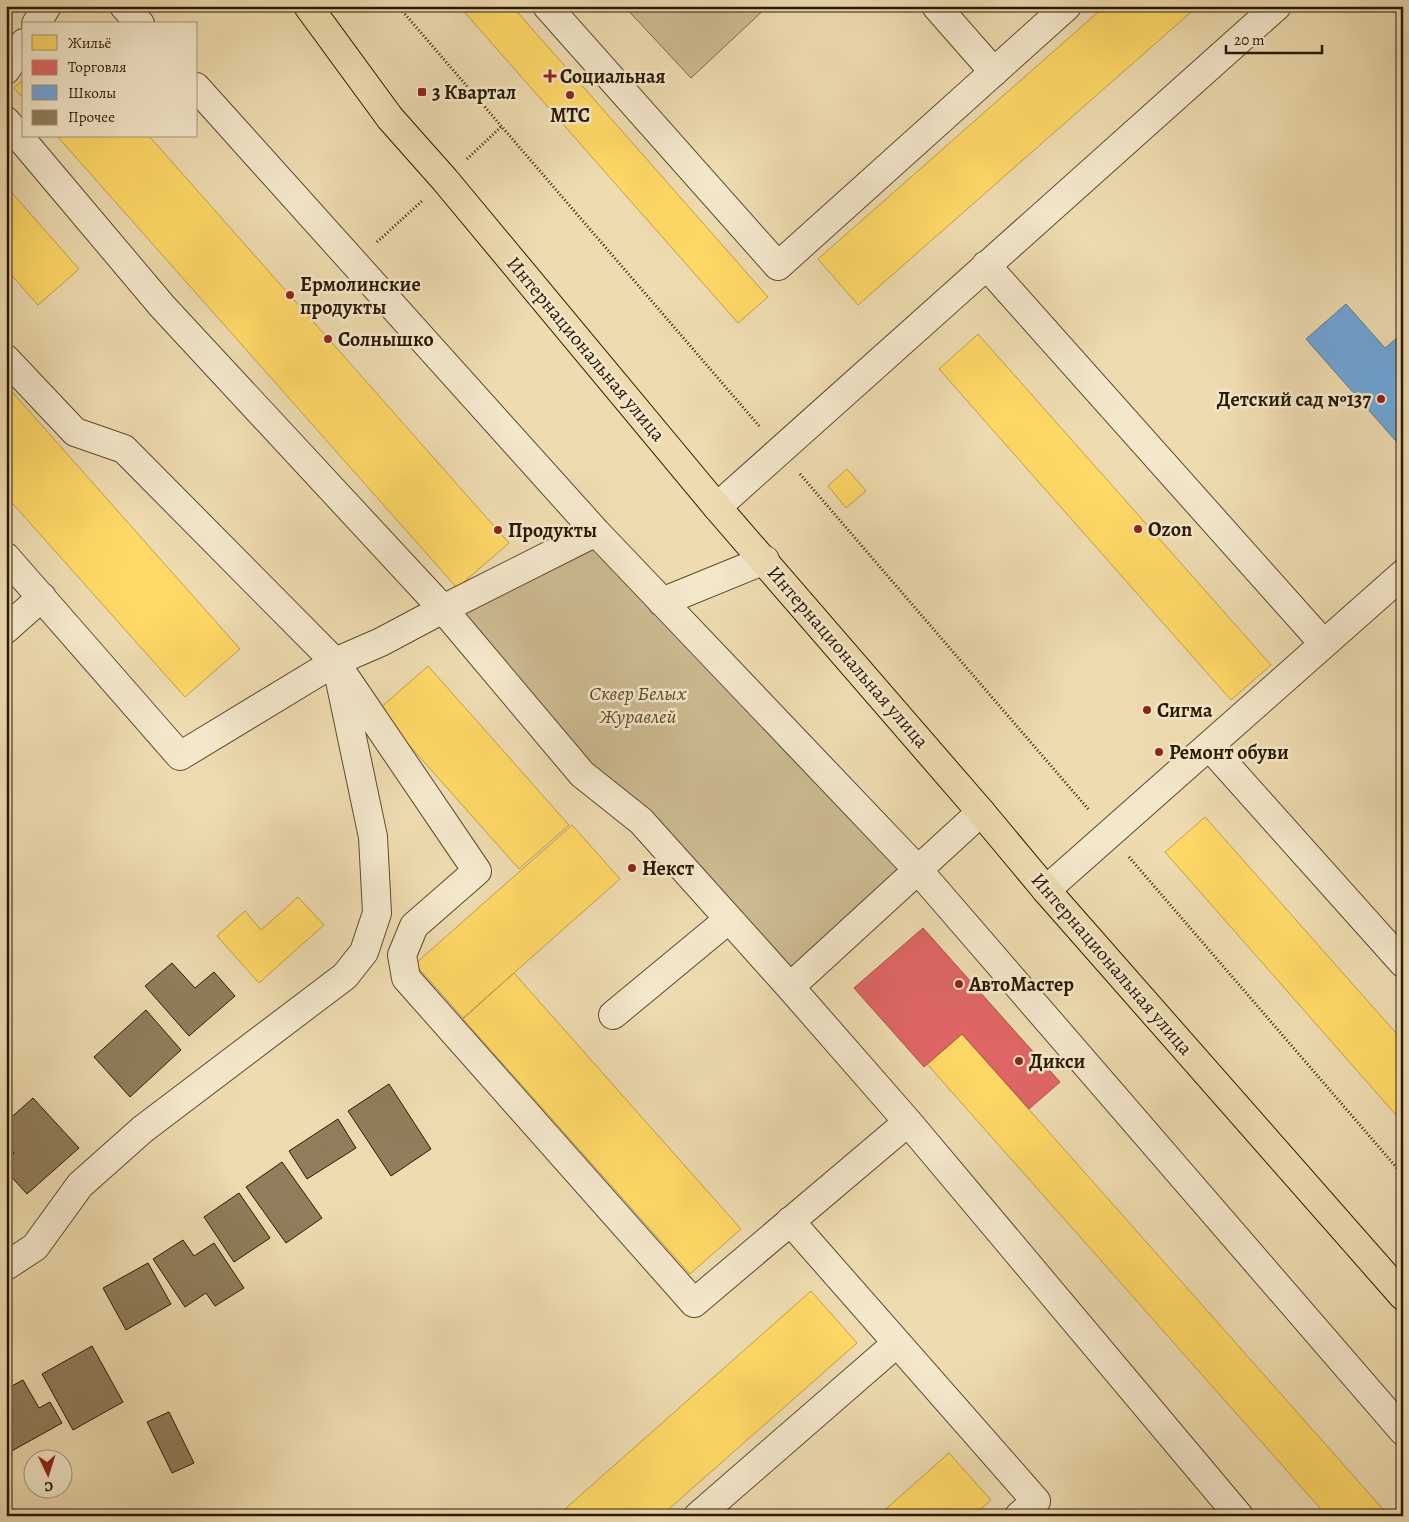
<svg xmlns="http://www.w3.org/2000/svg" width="1409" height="1522" viewBox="0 0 1409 1522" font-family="Alegreya,serif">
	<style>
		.green { fill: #cdbb92; stroke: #7c6a4a }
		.homes { fill: #ffd966; stroke: #bf9f48 }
		.shops { fill: #e06666; stroke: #a94f48 }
		.schools { fill: #6fa8dc; stroke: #5a7d9b }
		.building { fill: #907e5c; stroke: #2a1902 }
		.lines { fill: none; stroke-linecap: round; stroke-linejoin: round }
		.minor-casing { stroke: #5b4a2e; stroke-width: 30 }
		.major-casing { stroke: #2a1902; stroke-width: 30 }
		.path { stroke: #2a1902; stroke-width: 3; stroke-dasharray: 1 2.5; stroke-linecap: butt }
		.minor { stroke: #f4e8cc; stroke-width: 28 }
		.major { stroke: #eedcb0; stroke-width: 28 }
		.poi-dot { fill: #8f2418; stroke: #f4e8cc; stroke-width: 2 }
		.labels { text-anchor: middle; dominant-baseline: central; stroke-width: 5; stroke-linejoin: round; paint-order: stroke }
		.poi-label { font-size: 20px; font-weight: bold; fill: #2a1902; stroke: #f4e8cc; text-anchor: start }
		.street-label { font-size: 20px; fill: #2a1902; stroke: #f4e8cc }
		.park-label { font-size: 20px; font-style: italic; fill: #5b4a2d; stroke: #f4e8cc }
	</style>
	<rect width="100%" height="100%" fill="#eedcb0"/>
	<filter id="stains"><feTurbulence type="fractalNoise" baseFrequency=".004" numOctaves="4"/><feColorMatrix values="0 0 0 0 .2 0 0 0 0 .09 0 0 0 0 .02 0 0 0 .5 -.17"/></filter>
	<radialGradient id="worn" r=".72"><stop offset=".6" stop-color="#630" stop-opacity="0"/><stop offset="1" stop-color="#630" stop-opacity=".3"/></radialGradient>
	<path class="green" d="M624 6H768L691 78Z
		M596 532 918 870 790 987 443 609Z"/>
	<path class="homes" d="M459 6H512L768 297 738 323Z
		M1105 6H1198L858 305 818 259Z
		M24 79V99L14 88Z
		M57 136H149L509 543 457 588Z
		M6 186 79 269 38 305 6 269Z
		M978 334 1271 665 1231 700 939 369Z
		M6 385 240 649 185 697 6 496Z
		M847 469 866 491 846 508 828 486Z
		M428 666 569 825 519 869 378 710Z
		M1205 817 1403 1041V1123L1165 852Z
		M572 825 620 879 463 1018 415 964Z
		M298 897 324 925 259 983 217 936 245 911 261 930Z
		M514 973 741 1229 690 1274 463 1019Z
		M962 1034 1389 1516H1327L927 1064Z
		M811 1291 857 1343 661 1516H571L565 1509Z
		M949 1453 991 1500 973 1516H878Z"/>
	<path class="shops" d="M923 928 1060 1082 1029 1109 962 1034 924 1067 854 988Z"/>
	<path class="schools" d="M1346 304 1385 348 1403 333V449L1306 339Z"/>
	<path class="building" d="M172 963 195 988 214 972 235 996 189 1036 145 986Z
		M146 1010 181 1050 130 1097 94 1057Z
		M389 1084 431 1149 391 1176 348 1111Z
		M33 1098 79 1148 27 1194 6 1171V1160L14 1153 6 1144V1122Z
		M338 1119 356 1148 307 1179 289 1151Z
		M282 1162 322 1218 286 1243 246 1187Z
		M239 1193 270 1238 234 1262 204 1217Z
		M183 1240 194 1256 214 1243 244 1288 215 1306 206 1293 185 1307 153 1259Z
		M148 1263 171 1304 126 1330 103 1288Z
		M92 1346 123 1402 73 1430 42 1374Z
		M23 1380 39 1408 50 1402 62 1423 8 1453 6 1389Z
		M169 1412 194 1463 172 1473 147 1422Z"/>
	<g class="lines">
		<defs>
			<path id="minor" d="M124 6 140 24
				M547 6 778 266 1067 6
				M936 6 994 72
				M36 24 47 6
				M6 70 24 43
				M196 87 596 532 918 870 1403 1431
				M6 121 162 306 443 609 381 642 335 662 180 756 6 557
				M986 265 1324 644
				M6 359 75 432 124 449 335 662 477 871 414 926 402 955 406 978 694 1303 908 1122
				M717 507 1277 6
				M596 532 443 609 582 774 641 821 790 987 908 1122 1239 1516
				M662 602 765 560
				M6 629 42 597
				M1209 746 1403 963
				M1046 890 1403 574
				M790 987 981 812
				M613 1015 729 919
				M790 1221 1036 1501 1019 1516
				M6 1266 35 1247 80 1185 143 1129 345 976 364 952 377 913 373 837 339 676
				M698 1516 897 1343"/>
			<path id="major" d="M308 6 390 118 445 180 717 507 981 812 1046 890 1403 1296"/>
		</defs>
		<use href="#minor" class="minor-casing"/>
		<use href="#major" class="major-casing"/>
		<path class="path" d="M398 6 760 427
			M467 159 502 126
			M377 242 422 201
			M800 474 1089 810
			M1129 857 1403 1175"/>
		<use href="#minor" class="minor"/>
		<use href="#major" class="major"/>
	</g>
	<g class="poi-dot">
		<path d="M547.5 68.5h5v5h5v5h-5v5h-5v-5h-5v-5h5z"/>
		<rect x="417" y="87" width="10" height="10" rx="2.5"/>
		<circle cx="570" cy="95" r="5"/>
		<circle cx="290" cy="295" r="5"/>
		<circle cx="328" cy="339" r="5"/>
		<circle cx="1381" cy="399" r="5"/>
		<circle cx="1138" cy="529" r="5"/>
		<circle cx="498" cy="530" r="5"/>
		<circle cx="1147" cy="710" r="5"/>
		<circle cx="1159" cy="752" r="5"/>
		<circle cx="632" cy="868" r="5"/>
		<circle cx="959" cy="984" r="5"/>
		<circle cx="1019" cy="1061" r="5"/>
	</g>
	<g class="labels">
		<g class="poi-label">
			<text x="560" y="76">Социальная</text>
			<text x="432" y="92">3 Квартал</text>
			<text x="570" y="115" text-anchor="middle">МТС</text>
			<text x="300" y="284">Ермолинские<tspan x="300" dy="23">продукты</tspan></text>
			<text x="338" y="339">Солнышко</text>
			<text x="1371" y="399" text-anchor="end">Детский сад №137</text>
			<text x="1148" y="529">Ozon</text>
			<text x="508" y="530">Продукты</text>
			<text x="1157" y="710">Сигма</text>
			<text x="1169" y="752">Ремонт обуви</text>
			<text x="642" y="868">Некст</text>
			<text x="969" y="984">АвтоМастер</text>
			<text x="1029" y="1061">Дикси</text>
		</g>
		<g class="street-label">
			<text transform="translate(586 349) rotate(50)">Интернациональная улица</text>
			<text transform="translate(848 657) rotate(49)">Интернациональная улица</text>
			<text transform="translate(1112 964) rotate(49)">Интернациональная улица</text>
		</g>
		<g class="park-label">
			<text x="638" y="693">Сквер Белых<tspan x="638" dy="23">Журавлей</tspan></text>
		</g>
	</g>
	<rect width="1409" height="1522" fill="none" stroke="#eedcb0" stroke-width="25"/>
	<rect x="8" y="8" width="1394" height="1507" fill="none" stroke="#2a1902" stroke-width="2.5"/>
	<rect x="12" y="12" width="1384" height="1497" fill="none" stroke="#2a1902"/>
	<rect x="22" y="22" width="175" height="115" fill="#f4e8cc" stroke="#a3957b"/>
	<rect x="32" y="35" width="25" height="15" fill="#ffd966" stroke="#a3957b"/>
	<text x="68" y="48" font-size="15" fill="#2a1902">Жильё</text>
	<rect x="32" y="60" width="25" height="15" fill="#e06666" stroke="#a3957b"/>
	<text x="68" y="72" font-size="15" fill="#2a1902">Торговля</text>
	<rect x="32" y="85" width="25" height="15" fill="#6fa8dc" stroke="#a3957b"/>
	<text x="68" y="98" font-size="15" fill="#2a1902">Школы</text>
	<rect x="32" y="110" width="25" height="15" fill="#907e5c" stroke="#a3957b"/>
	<text x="68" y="122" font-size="15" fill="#2a1902">Прочее</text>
	<g transform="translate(48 1474) rotate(176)"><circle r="24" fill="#f4e8cc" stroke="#a3957b"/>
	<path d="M0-4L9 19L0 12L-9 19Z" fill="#8f2418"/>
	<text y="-8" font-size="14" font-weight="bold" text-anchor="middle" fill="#2a1902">С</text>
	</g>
	<path d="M1226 45v8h96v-8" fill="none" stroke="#2a1902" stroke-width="2.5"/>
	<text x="1234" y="45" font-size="15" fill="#2a1902" stroke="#f4e8cc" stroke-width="4" paint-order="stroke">20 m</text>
	<rect width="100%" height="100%" filter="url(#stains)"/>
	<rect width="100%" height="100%" fill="url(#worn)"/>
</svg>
